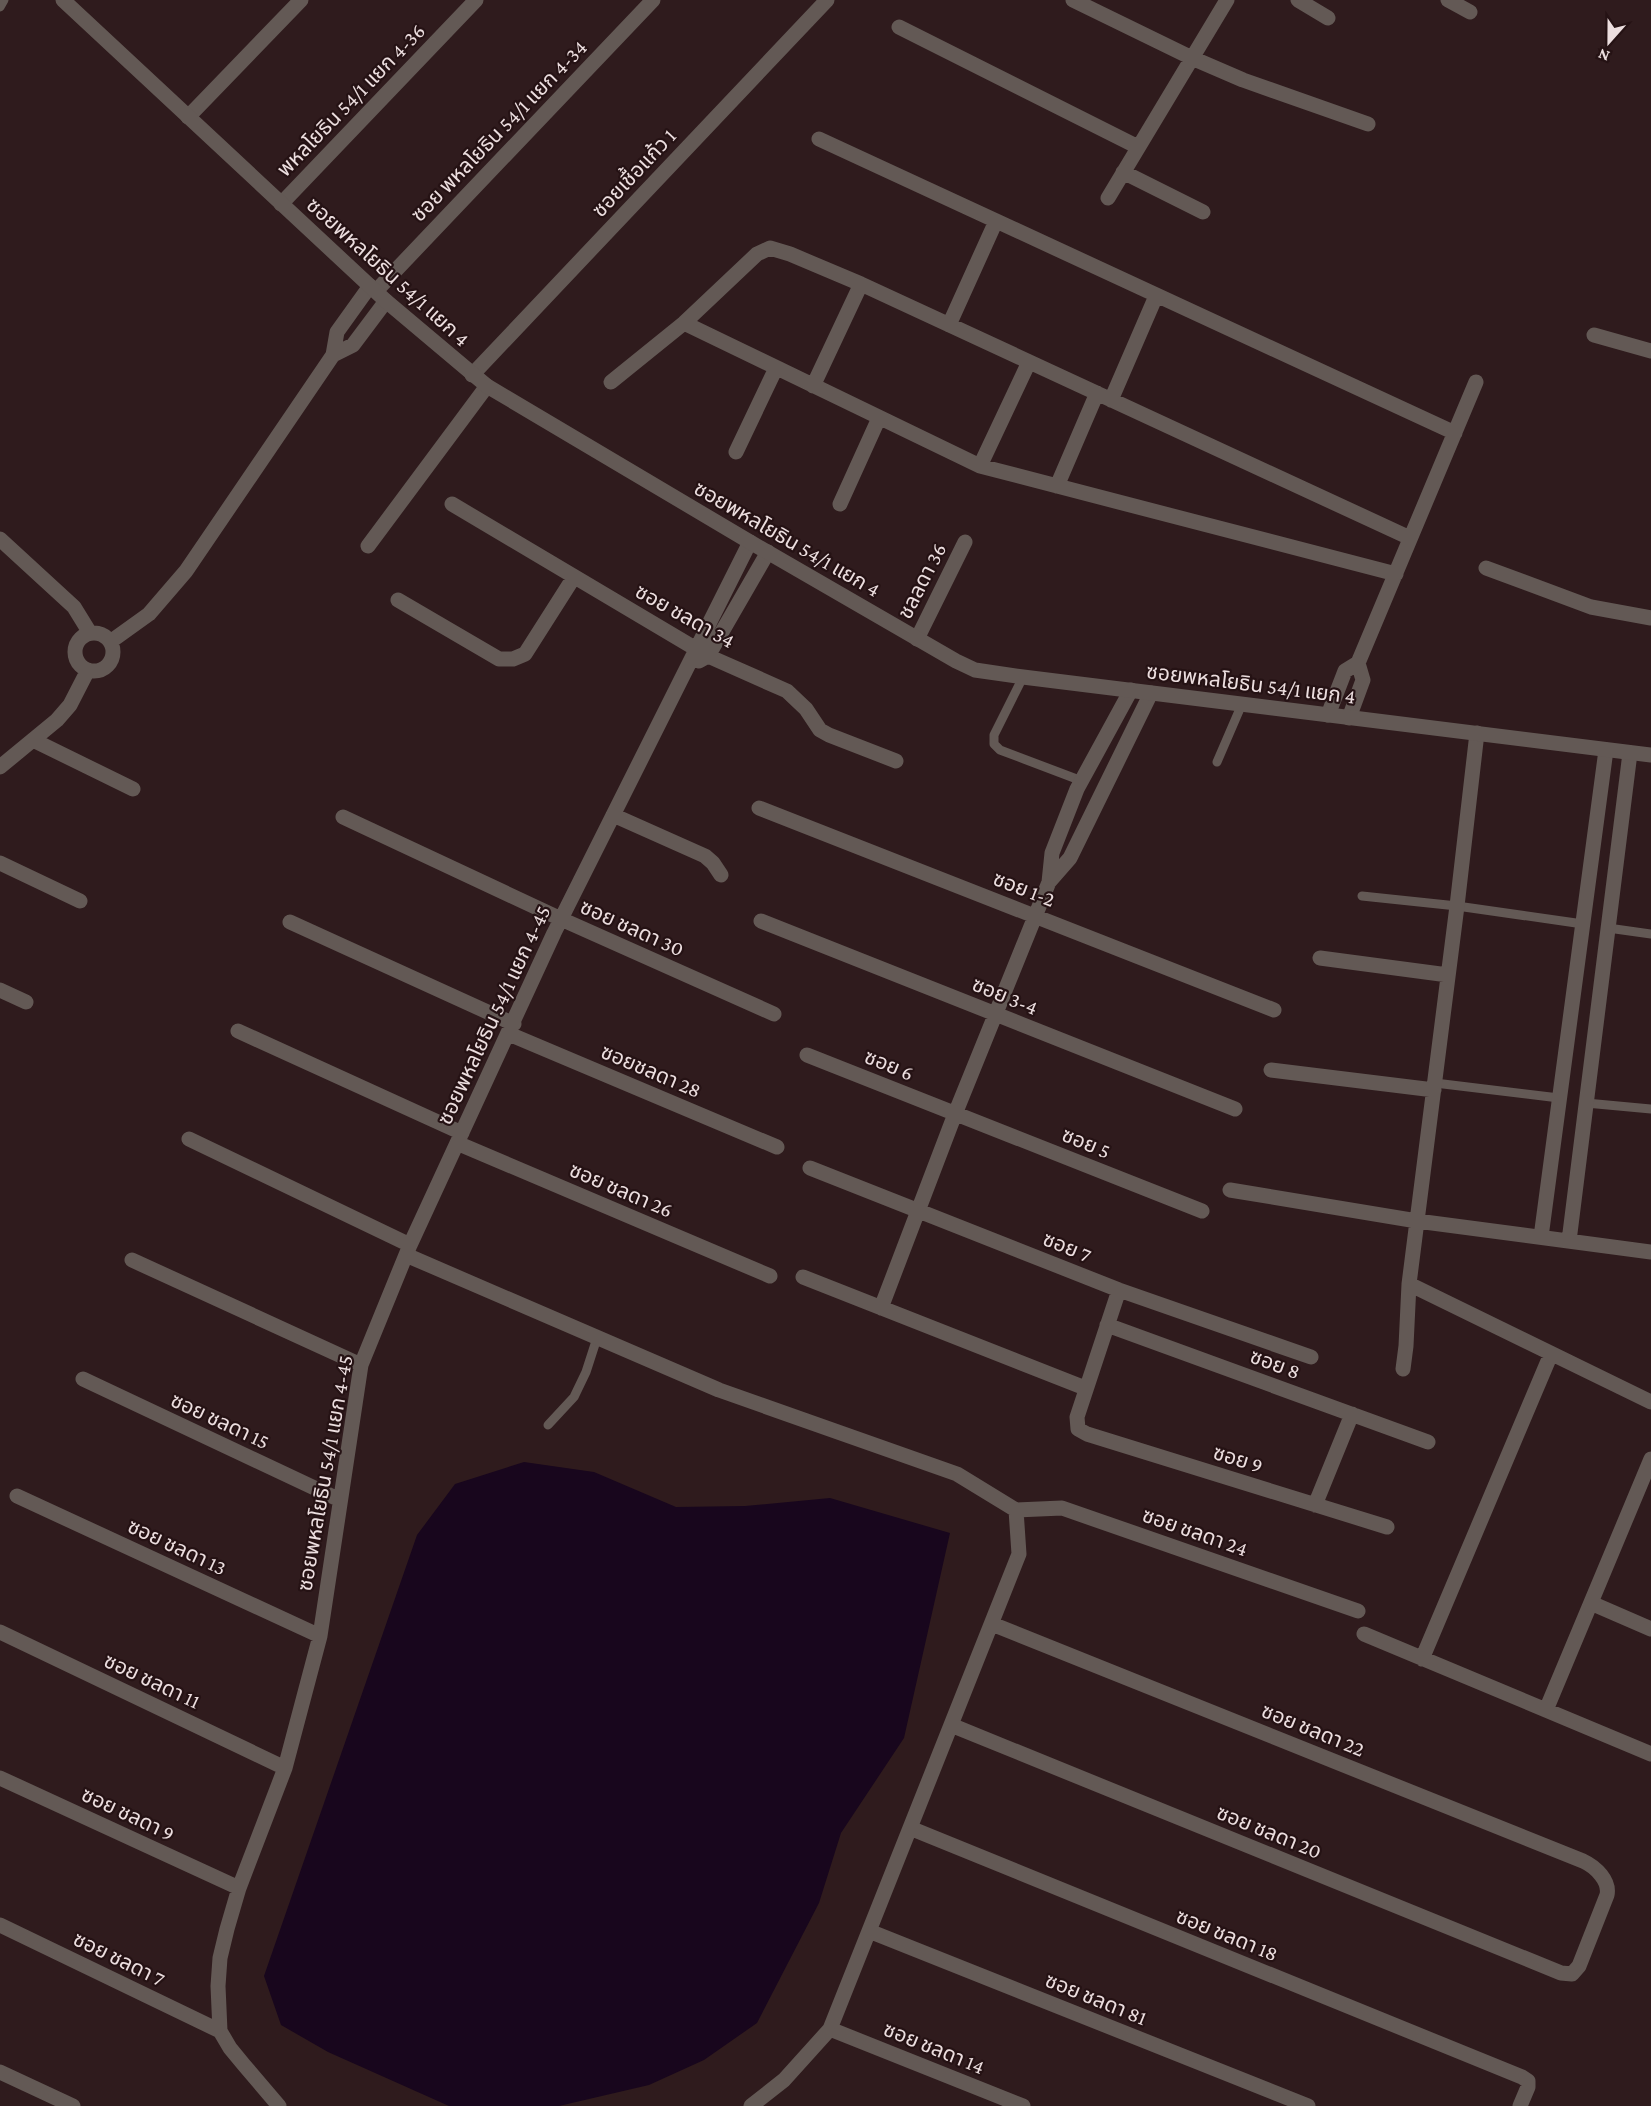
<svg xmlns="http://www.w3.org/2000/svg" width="1651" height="2106" viewBox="0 0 1651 2106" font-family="'Crimson Pro','Noto Sans Thai',serif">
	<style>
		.water { fill: #18061d }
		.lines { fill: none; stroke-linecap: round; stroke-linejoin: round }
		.service { stroke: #635955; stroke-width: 9 }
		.minor { stroke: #635955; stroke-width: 15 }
		.tertiary { stroke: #635955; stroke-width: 15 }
		.labels { text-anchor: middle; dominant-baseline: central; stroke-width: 4.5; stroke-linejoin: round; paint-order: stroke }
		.street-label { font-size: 21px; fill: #ecdedf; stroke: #251214 }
	</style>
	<rect width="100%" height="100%" fill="#2f1b1d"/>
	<path class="water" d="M524 1462 594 1472 676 1507 745 1506 830 1498 950 1533 904 1738 841 1833 819 1903 757 2023 704 2060 649 2085 559 2106H449L328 2052 281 2025 264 1976 417 1535 455 1484Z"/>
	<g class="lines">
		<path class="service" d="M0 7 4 0
			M1023 677 994 735V744L1000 750 1082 781
			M1217 762 1242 704
			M1362 896 1457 906 1583 924
			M1608 928 1651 934
			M1435 1083 1559 1098
			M1586 1103 1651 1109
			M548 1425 574 1397 586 1372 597 1338"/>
		<path class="minor" d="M1073 0 1192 58 1243 80 1368 124
			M1298 0 1328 18
			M1448 0 1470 12
			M899 27 1138 147
			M188 117 301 0
			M819 139 1455 433
			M1123 172 1203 212
			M1108 198 1227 0
			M281 204 476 0
			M376 291 653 0
			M684 323 980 466 1396 574
			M949 325 996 221
			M1594 335 1651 351
			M333 355 353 345 386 301
			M472 375 827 0
			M611 382 684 323 757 254 770 248 790 254 861 284 1410 538
			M813 386 861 284
			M1111 400 1156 296
			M736 452 776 368
			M980 466 1029 362
			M1057 486 1097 393
			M452 504 708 656 787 691 806 709 820 730 829 735 896 761
			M840 504 879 418
			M0 539 74 607 90 633
			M368 546 487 386
			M1486 568 1591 607 1651 618
			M398 600 499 659H513L525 654 574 577
			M75 652a19 19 0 1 1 38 0a19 19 0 1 1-38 0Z
			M917 639 965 542
			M110 642 149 614 186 571 333 355 337 332 370 286
			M699 661 708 656 768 552
			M1328 715 1345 671 1358 663 1476 382
			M1349 718 1363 680 1358 663
			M33 740 133 789
			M0 767 57 720 70 705 88 670
			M759 808 1274 1010
			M613 815 705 856 713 863 721 875
			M343 817 561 919 774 1014
			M0 863 80 901
			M1049 882 1070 858 1151 693
			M761 921 1235 1109
			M290 922 514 1024
			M1320 958 1448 975
			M0 990 26 1002
			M238 1031 462 1133
			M509 1034 777 1147
			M807 1055 1202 1211
			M1271 1070 1434 1090
			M189 1139 410 1245
			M457 1143 770 1276
			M810 1168 1119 1290 1311 1357
			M1230 1190 1417 1221 1651 1252
			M1541 1237 1606 750
			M1569 1241 1630 753
			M406 1255 719 1390 957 1474 1016 1510
			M132 1260 361 1365
			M803 1277 1085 1388
			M1409 1284 1651 1402
			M1119 1290 1077 1417 1078 1429 1087 1434 1387 1527
			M881 1308 955 1114 1049 882 1052 853 1077 789 1131 690
			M1107 1325 1428 1442
			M1403 1369 1406 1346 1409 1284 1457 906 1477 733
			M83 1379 340 1500
			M17 1496 320 1636
			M1315 1505 1352 1414
			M1016 1510 1062 1508 1358 1611
			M1591 1603 1651 1629
			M0 1632 285 1768
			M1364 1634 1651 1754
			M1422 1659 1551 1354
			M1546 1710 1651 1459
			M951 1725 1561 1973 1572 1974 1579 1966 1607 1895C1610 1881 1596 1867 1583 1861L992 1624
			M0 1778 239 1888
			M910 1828 1522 2077 1528 2081V2087L1520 2106
			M0 1925 220 2031
			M869 1931 1308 2106
			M830 2029 1023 2106
			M0 2072 73 2106
			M279 2106 244 2065 230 2048 220 2031 218 1986 220 1958 227 1929 239 1888 285 1768 320 1636 361 1365 410 1245 554 933 750 542
			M751 2106 784 2080 830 2029 1019 1554 1016 1510"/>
		<path class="tertiary" d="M63 0 386 301 487 386 750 542 956 661 975 670 1023 677 1651 755"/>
	</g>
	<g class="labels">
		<g class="street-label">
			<text transform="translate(351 100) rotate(-46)">พหลโยธิน 54/1 แยก 4-36</text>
			<text transform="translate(499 131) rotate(-46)">ซอย พหลโยธิน 54/1 แยก 4-34</text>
			<text transform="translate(634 173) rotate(-47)">ซอยเชื้อแก้ว 1</text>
			<text transform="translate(388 272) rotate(42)">ซอยพหลโยธิน 54/1 แยก 4</text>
			<text transform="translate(787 539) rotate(30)">ซอยพหลโยธิน 54/1 แยก 4</text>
			<text transform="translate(922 581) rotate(-63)">ชลลดา 36</text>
			<text transform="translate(685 616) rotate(29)">ซอย ชลดา 34</text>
			<text transform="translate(1251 684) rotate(7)">ซอยพหลโยธิน 54/1 แยก 4</text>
			<text transform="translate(1024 889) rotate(21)">ซอย 1-2</text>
			<text transform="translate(632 928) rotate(24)">ซอย ชลดา 30</text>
			<text transform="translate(1005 996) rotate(22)">ซอย 3-4</text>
			<text transform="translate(494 1015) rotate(-65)">ซอยพหลโยธิน 54/1 แยก 4-45</text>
			<text transform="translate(889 1065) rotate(22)">ซอย 6</text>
			<text transform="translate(651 1071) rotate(23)">ซอยชลดา 28</text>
			<text transform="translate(1086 1143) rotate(22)">ซอย 5</text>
			<text transform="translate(621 1190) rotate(23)">ซอย ชลดา 26</text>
			<text transform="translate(1067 1247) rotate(22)">ซอย 7</text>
			<text transform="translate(1275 1364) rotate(20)">ซอย 8</text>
			<text transform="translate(220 1421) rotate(25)">ซอย ชลดา 15</text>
			<text transform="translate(1238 1459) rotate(17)">ซอย 9</text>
			<text transform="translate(325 1473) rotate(-80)">ซอยพหลโยธิน 54/1 แยก 4-45</text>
			<text transform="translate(1195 1532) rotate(19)">ซอย ชลดา 24</text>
			<text transform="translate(177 1547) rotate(25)">ซอย ชลดา 13</text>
			<text transform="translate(152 1681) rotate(25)">ซอย ชลดา 11</text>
			<text transform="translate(1313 1730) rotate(22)">ซอย ชลดา 22</text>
			<text transform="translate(128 1814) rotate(25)">ซอย ชลดา 9</text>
			<text transform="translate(1269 1832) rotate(22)">ซอย ชลดา 20</text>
			<text transform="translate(1227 1935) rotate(22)">ซอย ชลดา 18</text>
			<text transform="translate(119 1959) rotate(26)">ซอย ชลดา 7</text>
			<text transform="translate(1096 1999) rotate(22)">ซอย ชลดา 81</text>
			<text transform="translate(934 2048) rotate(22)">ซอย ชลดา 14</text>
		</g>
	</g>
	<g transform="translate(1609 42) rotate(201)" stroke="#251214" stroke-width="4.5" paint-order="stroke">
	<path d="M0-4.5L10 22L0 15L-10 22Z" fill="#ecdedf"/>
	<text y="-9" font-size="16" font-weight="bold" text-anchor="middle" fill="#ecdedf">N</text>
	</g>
</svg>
